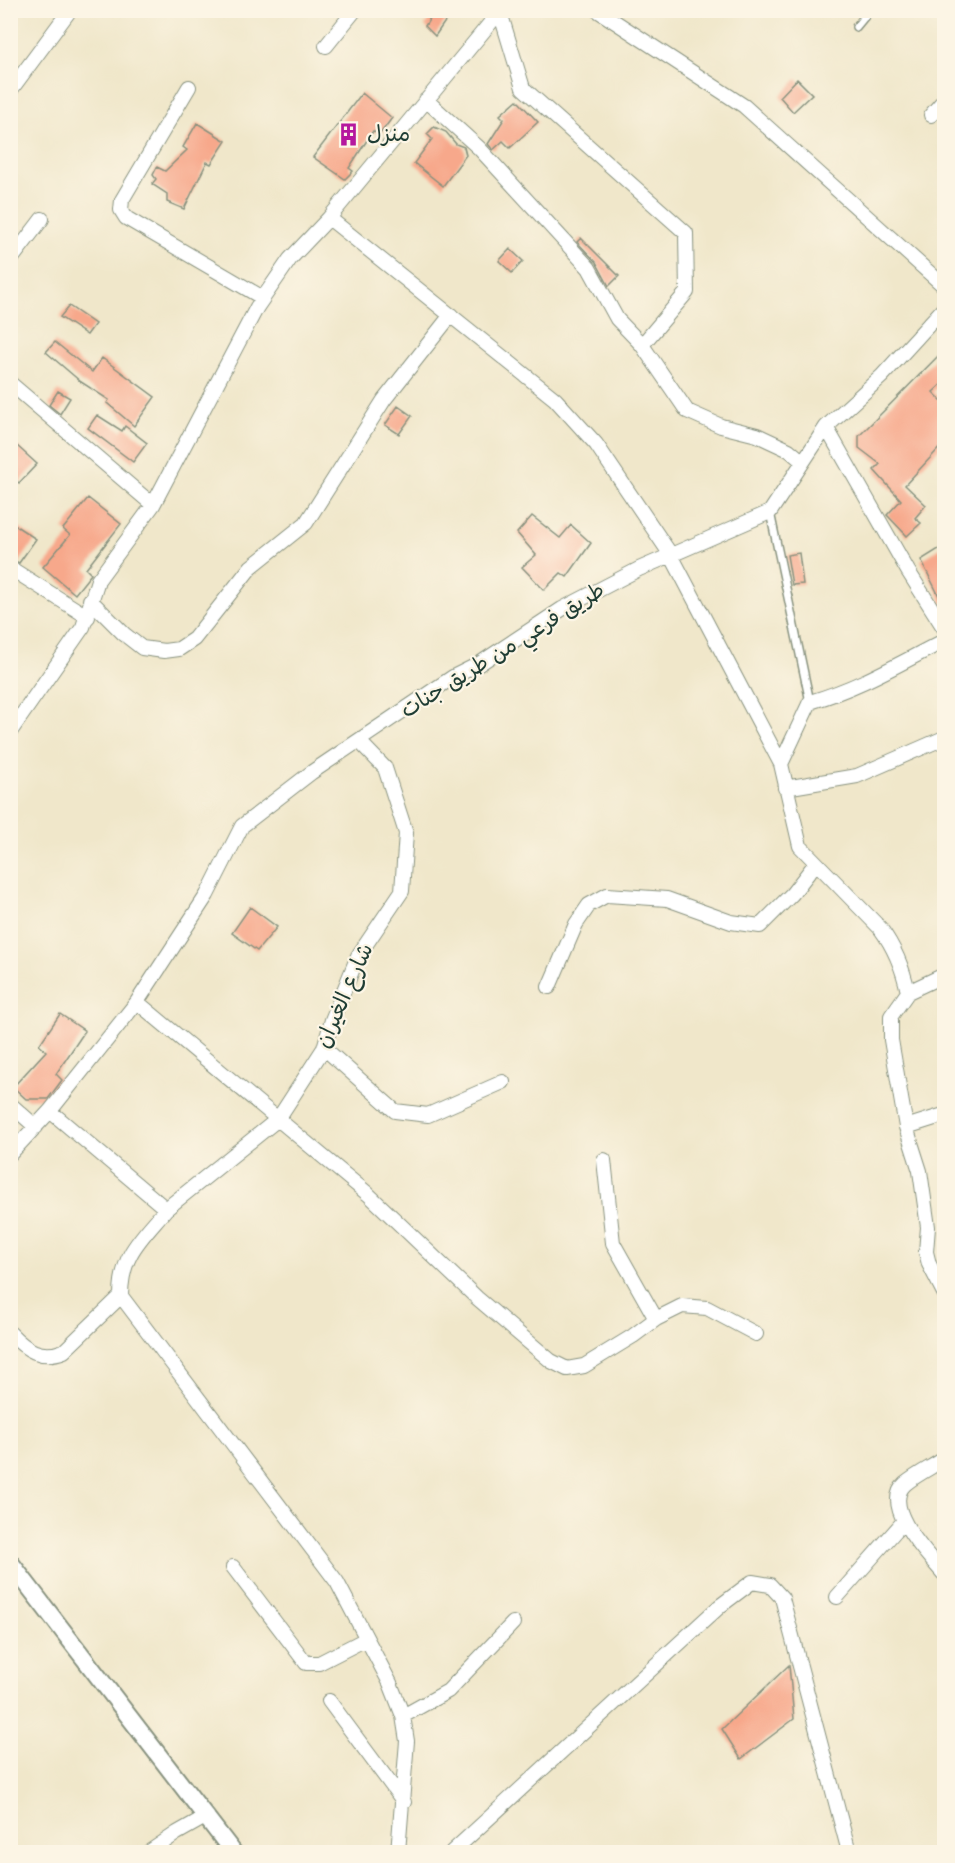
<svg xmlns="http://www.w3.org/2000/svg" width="955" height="1863" viewBox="0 0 955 1863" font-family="Mynerve,'Playpen Sans Arabic',sans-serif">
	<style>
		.building { fill: #f7a88b }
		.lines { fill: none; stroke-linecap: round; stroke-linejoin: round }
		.service-casing { stroke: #88927f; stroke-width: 10 }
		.minor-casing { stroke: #88927f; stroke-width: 16 }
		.tertiary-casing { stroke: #88927f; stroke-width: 20 }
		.service { stroke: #fff; stroke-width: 7 }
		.minor { stroke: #fff; stroke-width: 14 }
		.tertiary { stroke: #fff; stroke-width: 16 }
		.labels { text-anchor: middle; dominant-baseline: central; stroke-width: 4.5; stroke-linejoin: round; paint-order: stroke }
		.poi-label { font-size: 22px; fill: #1f3d34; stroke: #fcf5e5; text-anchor: start }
		.street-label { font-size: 22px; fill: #1f3d34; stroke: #fcf5e5 }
	</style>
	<rect width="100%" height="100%" fill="#fcf5e5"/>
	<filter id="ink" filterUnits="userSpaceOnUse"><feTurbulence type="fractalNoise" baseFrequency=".0167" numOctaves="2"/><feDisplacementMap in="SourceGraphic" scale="12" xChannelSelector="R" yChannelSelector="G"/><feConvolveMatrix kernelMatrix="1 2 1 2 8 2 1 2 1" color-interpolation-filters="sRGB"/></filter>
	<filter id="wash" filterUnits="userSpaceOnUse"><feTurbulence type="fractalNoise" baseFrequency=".008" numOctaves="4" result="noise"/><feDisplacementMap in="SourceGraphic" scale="24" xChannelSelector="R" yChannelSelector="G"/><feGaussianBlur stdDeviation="1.35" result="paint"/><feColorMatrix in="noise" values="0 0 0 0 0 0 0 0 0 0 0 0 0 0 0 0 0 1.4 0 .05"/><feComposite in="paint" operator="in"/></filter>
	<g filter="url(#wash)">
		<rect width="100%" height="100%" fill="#f0e7ca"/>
		<g id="blocks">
			<path class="building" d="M424 10H453L435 36 425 26 430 18Z
				M797 79 812 94 793 112 780 97Z
				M362 93 392 118 380 134 373 131 349 168 353 171 345 179 313 157Z
				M517 100 538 122 510 148 503 141 493 150 488 144 504 119 500 115Z
				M197 123 226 141 211 164 207 162 184 209 167 202V194L152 184 156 179 153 175 157 167 165 171 187 150 183 147Z
				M434 127 446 132 456 144 464 147 466 155 443 186 414 163 432 139 427 134Z
				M581 238 619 276 609 286 596 262 577 242Z
				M510 249 523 261 512 273 499 261Z
				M69 306 95 324 87 335 60 317Z
				M55 342 92 372 102 358 155 397 134 426 107 403 109 400 81 382 46 352Z
				M945 349V381L933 392 945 404V442L905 485 926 505 915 518 921 523 907 536 887 515 901 500 874 470 880 464 859 448V436Z
				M58 391 70 398 60 414 49 405Z
				M398 406 412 416 399 434 385 425Z
				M97 415 122 431 125 426 147 443 133 462 88 428Z
				M16 445 37 464 19 483 10 476V451Z
				M88 498 121 524 86 569 91 574 75 594 43 567 70 535 63 529Z
				M532 516 560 538 571 525 591 543 567 577 561 573 544 590 522 567 536 555 517 533Z
				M10 522 36 539 19 563 10 559Z
				M945 545V608L921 560Z
				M799 553 803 584 792 585 787 555Z
				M250 907 277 927 257 951 232 933Z
				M60 1014 85 1031 56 1074 62 1080 48 1099H26L13 1087 46 1051 39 1045Z
				M789 1665 794 1719 741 1759 722 1729Z"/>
		</g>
	</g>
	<g filter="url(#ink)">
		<use href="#blocks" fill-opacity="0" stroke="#88927f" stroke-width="1.5"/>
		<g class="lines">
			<defs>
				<path id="service" d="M856 27 870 10
					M770 512 810 702"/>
				<path id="minor" d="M597 10 744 106 944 286
					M500 12 523 88 686 233 687 292 642 345
					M326 46 355 10
					M189 87 122 200 121 210 126 218 263 298
					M10 91 70 10
					M426 100 479 148 589 268 617 319 642 345 687 411 721 426 757 435 789 450 802 461
					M931 115 944 100
					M329 218 555 399 596 444 671 555 781 764
					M10 261 42 219
					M10 383 153 505
					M826 427 908 571 944 628
					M10 568 88 617
					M90 600 124 634 142 648 164 651 179 649 194 639 251 567 306 523 384 400 451 315
					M944 641C898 664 861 687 810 702L781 764 800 846 880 928C895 948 903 968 908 992L891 1016V1040L906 1127 920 1171 928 1227 926 1252 929 1264 944 1293
					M10 732 83 627 98 580 153 505 257 307 290 259 329 218 501 10
					M785 788 857 776 944 738
					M549 987 576 924 589 905 607 895 667 899 731 922 760 926 792 894 816 863
					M908 992 944 975
					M137 1002 368 1194 477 1298 551 1361 567 1369 584 1366 633 1336 656 1319 682 1306 707 1308 756 1334
					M324 1048 395 1111 428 1115 503 1082
					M10 1104 36 1127
					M50 1111 166 1209C141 1239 121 1254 121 1296L337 1582 390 1683 403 1716 407 1741 398 1852
					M906 1127 944 1115
					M10 1154 50 1111 137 1002 207 895 242 826 312 772 453 677 479 664 562 609 639 569 770 512 826 427 882 376 944 308
					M604 1160 613 1243 656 1319
					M166 1209 278 1119 324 1048 332 1020 358 956 402 891 406 833 385 768 359 741
					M10 1333C26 1350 41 1360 64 1351L121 1296
					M944 1459C932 1467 917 1474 905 1484 880 1507 930 1557 944 1574
					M233 1567 306 1663H319L366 1639
					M837 1597 904 1521
					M329 1701 404 1802
					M403 1716 448 1691 513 1623
					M149 1852 177 1833 207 1816
					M452 1852 720 1606 752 1582 770 1585 782 1598 849 1852"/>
				<path id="tertiary" d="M10 1562 233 1852"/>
			</defs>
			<use href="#service" class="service-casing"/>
			<use href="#minor" class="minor-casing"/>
			<use href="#tertiary" class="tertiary-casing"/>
			<use href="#service" class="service"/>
			<use href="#minor" class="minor"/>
			<use href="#tertiary" class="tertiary"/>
		</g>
	</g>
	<defs>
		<symbol id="building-bare" viewBox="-9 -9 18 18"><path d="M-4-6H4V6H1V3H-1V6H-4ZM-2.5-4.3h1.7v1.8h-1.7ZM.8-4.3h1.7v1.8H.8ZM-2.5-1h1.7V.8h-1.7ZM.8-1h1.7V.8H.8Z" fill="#b5179e" stroke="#fcf5e5" stroke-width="2.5" paint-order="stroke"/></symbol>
	</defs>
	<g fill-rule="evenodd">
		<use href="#building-bare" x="332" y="118" width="33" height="33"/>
	</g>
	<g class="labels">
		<g class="poi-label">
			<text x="367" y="135">منزل</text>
		</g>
		<g class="street-label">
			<text transform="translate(503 651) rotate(-32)">طريق فرعي من طريق جنات</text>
			<text transform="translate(345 996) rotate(-66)">شارع الغيران</text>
		</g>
	</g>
	<rect width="955" height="1863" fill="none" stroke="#fcf5e5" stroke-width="36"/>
</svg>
